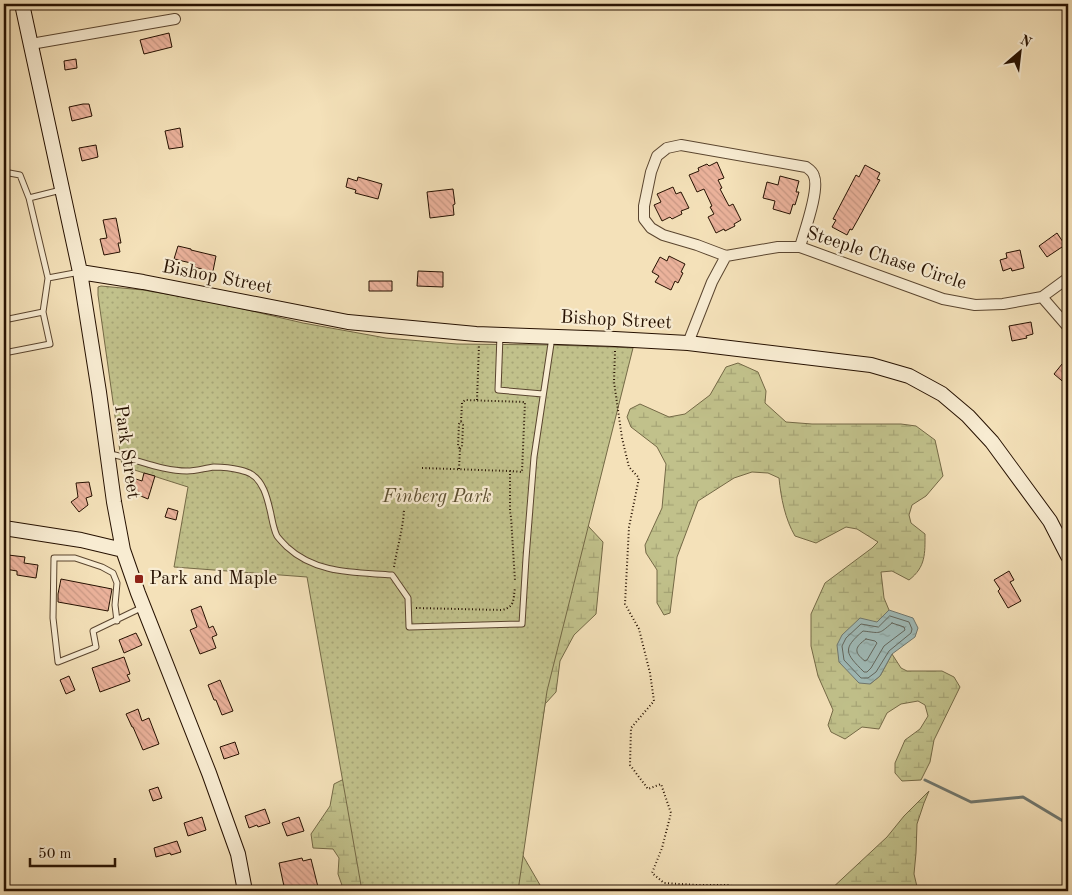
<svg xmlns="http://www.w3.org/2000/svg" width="1072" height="895" viewBox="0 0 1072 895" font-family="'Old Standard TT',serif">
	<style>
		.wetland { fill: url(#wetland-marsh); stroke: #746946 }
		.park { fill: url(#park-dots); stroke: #746946 }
		.water { fill: url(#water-ripples); stroke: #6f776f }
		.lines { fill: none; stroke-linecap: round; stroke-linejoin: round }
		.shore { stroke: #62665d; stroke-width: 1 }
		.stream { stroke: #6f776f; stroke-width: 3 }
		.building { fill: url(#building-back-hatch); stroke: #261101 }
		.lane-casing { stroke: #5a452f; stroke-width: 7 }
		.street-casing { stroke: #5a452f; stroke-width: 12 }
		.secondary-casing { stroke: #261101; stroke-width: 16 }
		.path { stroke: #261101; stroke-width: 2; stroke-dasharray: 1 2.5; stroke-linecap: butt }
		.lane { stroke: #f8ecd2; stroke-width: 5 }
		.street { stroke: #f8ecd2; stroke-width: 10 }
		.secondary { stroke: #f8ecd2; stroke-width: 14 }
		.poi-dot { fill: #8f2418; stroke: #f8ecd2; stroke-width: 2 }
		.labels { text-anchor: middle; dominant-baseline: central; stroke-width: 4.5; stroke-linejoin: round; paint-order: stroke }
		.street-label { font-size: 19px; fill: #261101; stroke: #f8ecd2 }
		.park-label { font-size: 19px; font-style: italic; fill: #5c4f31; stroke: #f8ecd2 }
		.poi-label { font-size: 19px; fill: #261101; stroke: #f8ecd2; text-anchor: start }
	</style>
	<defs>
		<pattern id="wetland-marsh" width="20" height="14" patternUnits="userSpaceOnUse" patternTransform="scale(1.25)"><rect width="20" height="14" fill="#c1c18b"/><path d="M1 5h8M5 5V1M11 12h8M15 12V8" fill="none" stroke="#a6a576"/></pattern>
		<pattern id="park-dots" width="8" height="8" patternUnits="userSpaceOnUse" patternTransform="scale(1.25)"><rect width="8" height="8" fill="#c1c18b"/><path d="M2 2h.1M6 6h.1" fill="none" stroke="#a6a576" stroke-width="1.8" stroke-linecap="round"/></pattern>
		<pattern id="water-ripples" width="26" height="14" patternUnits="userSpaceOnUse" patternTransform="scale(1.25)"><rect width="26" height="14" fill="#9fbbb9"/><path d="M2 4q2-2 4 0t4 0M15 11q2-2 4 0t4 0" fill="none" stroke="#89a09d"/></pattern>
		<pattern id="building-back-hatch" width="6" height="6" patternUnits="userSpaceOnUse" patternTransform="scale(1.25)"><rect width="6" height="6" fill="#ebb29b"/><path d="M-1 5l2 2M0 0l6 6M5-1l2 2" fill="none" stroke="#c99884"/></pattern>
	</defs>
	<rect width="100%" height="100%" fill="#f4e1b9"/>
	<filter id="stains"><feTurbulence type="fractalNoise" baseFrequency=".004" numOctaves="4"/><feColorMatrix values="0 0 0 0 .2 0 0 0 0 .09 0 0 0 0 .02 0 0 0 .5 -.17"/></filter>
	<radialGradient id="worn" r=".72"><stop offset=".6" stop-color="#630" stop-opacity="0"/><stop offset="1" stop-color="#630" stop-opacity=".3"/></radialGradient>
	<path class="wetland" d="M738 363 758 372 766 391 765 403 786 422 812 424H901L916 426 935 440 943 476 926 496 912 505 909 515 911 523 925 534C925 553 926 567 909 580L892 571 881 572 884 598 889 610 877 622 870 684 880 676 892 654 901 668 907 671H942L954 677 960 687 934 740 930 762 921 780 902 781 895 773V763L905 740 920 729 928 716 925 705 918 701 901 704 887 713 879 729 862 727 845 739 831 732 828 725 833 710 818 676 811 646V614L825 583 872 548 878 542 857 529 846 527 816 543 795 536C785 519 781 498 779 478L768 473 752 472 734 478 698 501 677 557 670 613 664 615 657 603V570L646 553 645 545 662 508 666 464 657 447 631 427 627 417 630 409 640 404 669 417 685 414 710 395 726 367Z
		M575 505 589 527 603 542 596 614 574 635 560 661 556 692 545 704 522 854 540 885 538 891H344L338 874 339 858 333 849 313 848 311 834 330 806 334 784 346 778Z
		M929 791 924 803 917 824 916 853 914 874 918 891H829L887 837 904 816Z"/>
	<path class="park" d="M101 286 143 290 184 297 226 305 303 323 386 338 457 344 551 345 613 347 633 348 547 691 518 891H362L307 577 174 567 188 487 122 466 98 295V287Z"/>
	<path class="water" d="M889 610 913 618 918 628 915 637 892 654 880 676 870 684 859 683 839 662 837 645 842 635 860 618 877 622Z"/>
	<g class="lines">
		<path class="shore" d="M890 616 909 622 912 629 911 633 889 651 876 672 868 678H861L844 660 842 646 846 638 861 624 878 627Z
			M892 623 904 627 905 630 884 646 871 668 867 672H864C845 653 842 649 863 631 881 633 878 635 892 623Z
			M866 639 875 641 877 643 867 660 865 661C853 652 855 647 866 639Z"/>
		<path class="stream" d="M925 780 971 802 1023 797 1068 824"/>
	</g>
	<path class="building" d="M169 33 172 47 144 54 140 40Z
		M76 59 77 68 65 70 64 61Z
		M83 104H89L92 116 72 121 69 107Z
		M180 128 183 147 169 149 165 131Z
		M96 145 98 157 82 161 79 148Z
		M717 162 724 178 718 180 722 188 720 189 729 206 733 204 741 220 734 224 735 226 725 231 724 229 716 233 708 217 714 214 710 207 712 206 704 189 697 192 689 175 699 171 698 168 707 164 709 166Z
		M865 165 880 173 877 179 880 180 852 230 850 229 847 235 832 227 836 220 833 219 856 175 859 177Z
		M780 176 799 181 796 192H799L795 205 793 204 790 214 773 209 775 201 763 198 767 182 778 185Z
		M358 177 382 184 378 199 355 193 356 190 346 187 348 178 357 181Z
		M673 187 676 194 681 192 689 208 681 211 682 214 672 219 670 217 662 221 654 205 661 202 657 194Z
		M453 189 455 204 453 205 454 215 430 218 427 192Z
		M116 218 121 243H118L120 252 104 255 100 239 107 238 103 220Z
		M1057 233 1065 245 1047 257 1039 246Z
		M178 246 191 249V250L216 256 212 276 201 274 202 269 194 267 195 264 174 259Z
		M1020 250 1024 268 1012 271 1011 268 1003 271 1000 260 1007 258 1006 253Z
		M669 256 685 264 681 272 683 273 678 283 675 281 671 290 655 282 659 276 652 272 660 257 667 261Z
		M418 271 443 272V287L417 286Z
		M369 281H392V291H369Z
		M1031 322 1033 334 1026 336 1027 338 1012 341 1009 326Z
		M1062 364 1068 369V386L1054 374Z
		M144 473 155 476 148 499 131 492 136 479 142 481Z
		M89 482 92 496 86 498 88 505 79 512 71 502 78 497 76 483Z
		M168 508 178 511 176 520 165 517Z
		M8 555 25 557 24 563 38 565 36 578 17 575V571L5 569Z
		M1009 571 1014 580 1010 582 1021 601 1008 608 998 591 1000 589 994 580Z
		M61 579 112 589 108 611 58 602V594Z
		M201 606 209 628 213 626 217 635 212 637 216 648 200 654 190 630 197 627 191 610Z
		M136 633 142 645 124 653 119 640Z
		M124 657 130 674 127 675 130 681 100 692 92 668Z
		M69 676 75 690 66 694 60 680Z
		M220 680 233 711 222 715 216 700H214L208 685Z
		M138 709 142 721 149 718 159 744 143 750 133 727H132L126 714Z
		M235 742 239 754 224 759 220 747Z
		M158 787 162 798 153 801 149 790Z
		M265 809 270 823 258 827 257 825 249 828 245 816Z
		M202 817 206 830 188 836 184 823Z
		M299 817 304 831 287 836 282 823Z
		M177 841 181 852 171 855 170 853 156 857 154 848Z
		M302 858 303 861 311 859 319 891H285L279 863Z"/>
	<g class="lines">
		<defs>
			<path id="lane" d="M4 172 20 175 29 198
				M48 278 80 272
				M4 320 43 312 48 278 29 198 61 190
				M500 335 498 390 543 394
				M4 353 50 344 43 312
				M109 454C135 458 160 471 187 471 196 471 205 468 214 467 222 467 232 468 240 470 244 471 248 472 251 474 263 481 267 497 270 510 272 518 273 528 277 536 280 540 284 544 287 547 316 574 355 572 392 575L408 598 409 627 522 624 526 558 534 457 552 337
				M117 621 115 605 117 583 113 573 102 567 75 558H54L53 618 58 662 96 647 93 631 143 607"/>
			<path id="street" d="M31 44 175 19
				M726 256 697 245 663 235 651 228 644 219V206L651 172 657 156 667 148 681 145 806 167C809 169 813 172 814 176 820 190 804 232 800 247
				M1068 278 1042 297 1068 327
				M688 343 712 282 726 256 778 247H800L943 299 975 305 1003 304 1042 297"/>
			<path id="secondary" d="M22 4 80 272 99 392 114 502 123 550 138 593 209 773 238 854 245 891
				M80 272 143 282 348 322 476 334 615 339 688 343 871 365 909 376 942 394 968 416 992 442 1050 521 1068 556
				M4 528 81 540 123 550"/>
		</defs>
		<use href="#lane" class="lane-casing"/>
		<use href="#street" class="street-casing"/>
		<use href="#secondary" class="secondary-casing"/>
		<path class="path" d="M615 351 614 382 622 438 629 467 639 478 629 527 625 604 639 629 650 673 654 701 631 728 630 765 648 789 661 784 671 813 662 848 652 873 664 883 697 885H729L743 891
			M477 400 479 345
			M460 449 462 447 463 425 461 422
			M422 468 510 471V512L511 517 515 581
			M459 469 460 449 458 446 459 424 461 422 462 403 465 400 525 402 522 472 510 471
			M394 567C397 548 403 529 404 510
			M416 608 502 610C515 607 513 600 515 588"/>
		<use href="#lane" class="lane"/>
		<use href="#street" class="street"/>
		<use href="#secondary" class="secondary"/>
	</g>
	<rect class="poi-dot" x="134" y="574" width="10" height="10" rx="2.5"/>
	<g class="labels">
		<g class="street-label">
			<text transform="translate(886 259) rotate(18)">Steeple Chase Circle</text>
			<text transform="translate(217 278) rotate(11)">Bishop Street</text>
			<text transform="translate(616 321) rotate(3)">Bishop Street</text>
			<text transform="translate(126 452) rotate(82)">Park Street</text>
		</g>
		<g class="park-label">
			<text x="437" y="497">Finberg Park</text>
		</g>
		<g class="poi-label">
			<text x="149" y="579">Park and Maple</text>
		</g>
	</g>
	<rect width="1072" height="895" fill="none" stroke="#f4e1b9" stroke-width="20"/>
	<rect x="5" y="5" width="1062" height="885" fill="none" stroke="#261101" stroke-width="2.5"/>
	<rect x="10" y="10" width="1052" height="875" fill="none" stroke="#261101"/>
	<g transform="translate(1020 52) rotate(28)" stroke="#f8ecd2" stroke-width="4" paint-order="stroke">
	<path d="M0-4L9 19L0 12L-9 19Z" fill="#261101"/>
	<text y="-8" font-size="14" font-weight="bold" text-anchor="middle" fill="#261101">N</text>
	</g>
	<path d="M30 858v8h85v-8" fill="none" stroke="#261101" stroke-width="2.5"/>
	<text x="38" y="858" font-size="15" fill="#261101" stroke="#f8ecd2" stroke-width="4" paint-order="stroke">50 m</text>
	<rect width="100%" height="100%" filter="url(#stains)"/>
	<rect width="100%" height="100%" fill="url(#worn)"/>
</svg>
